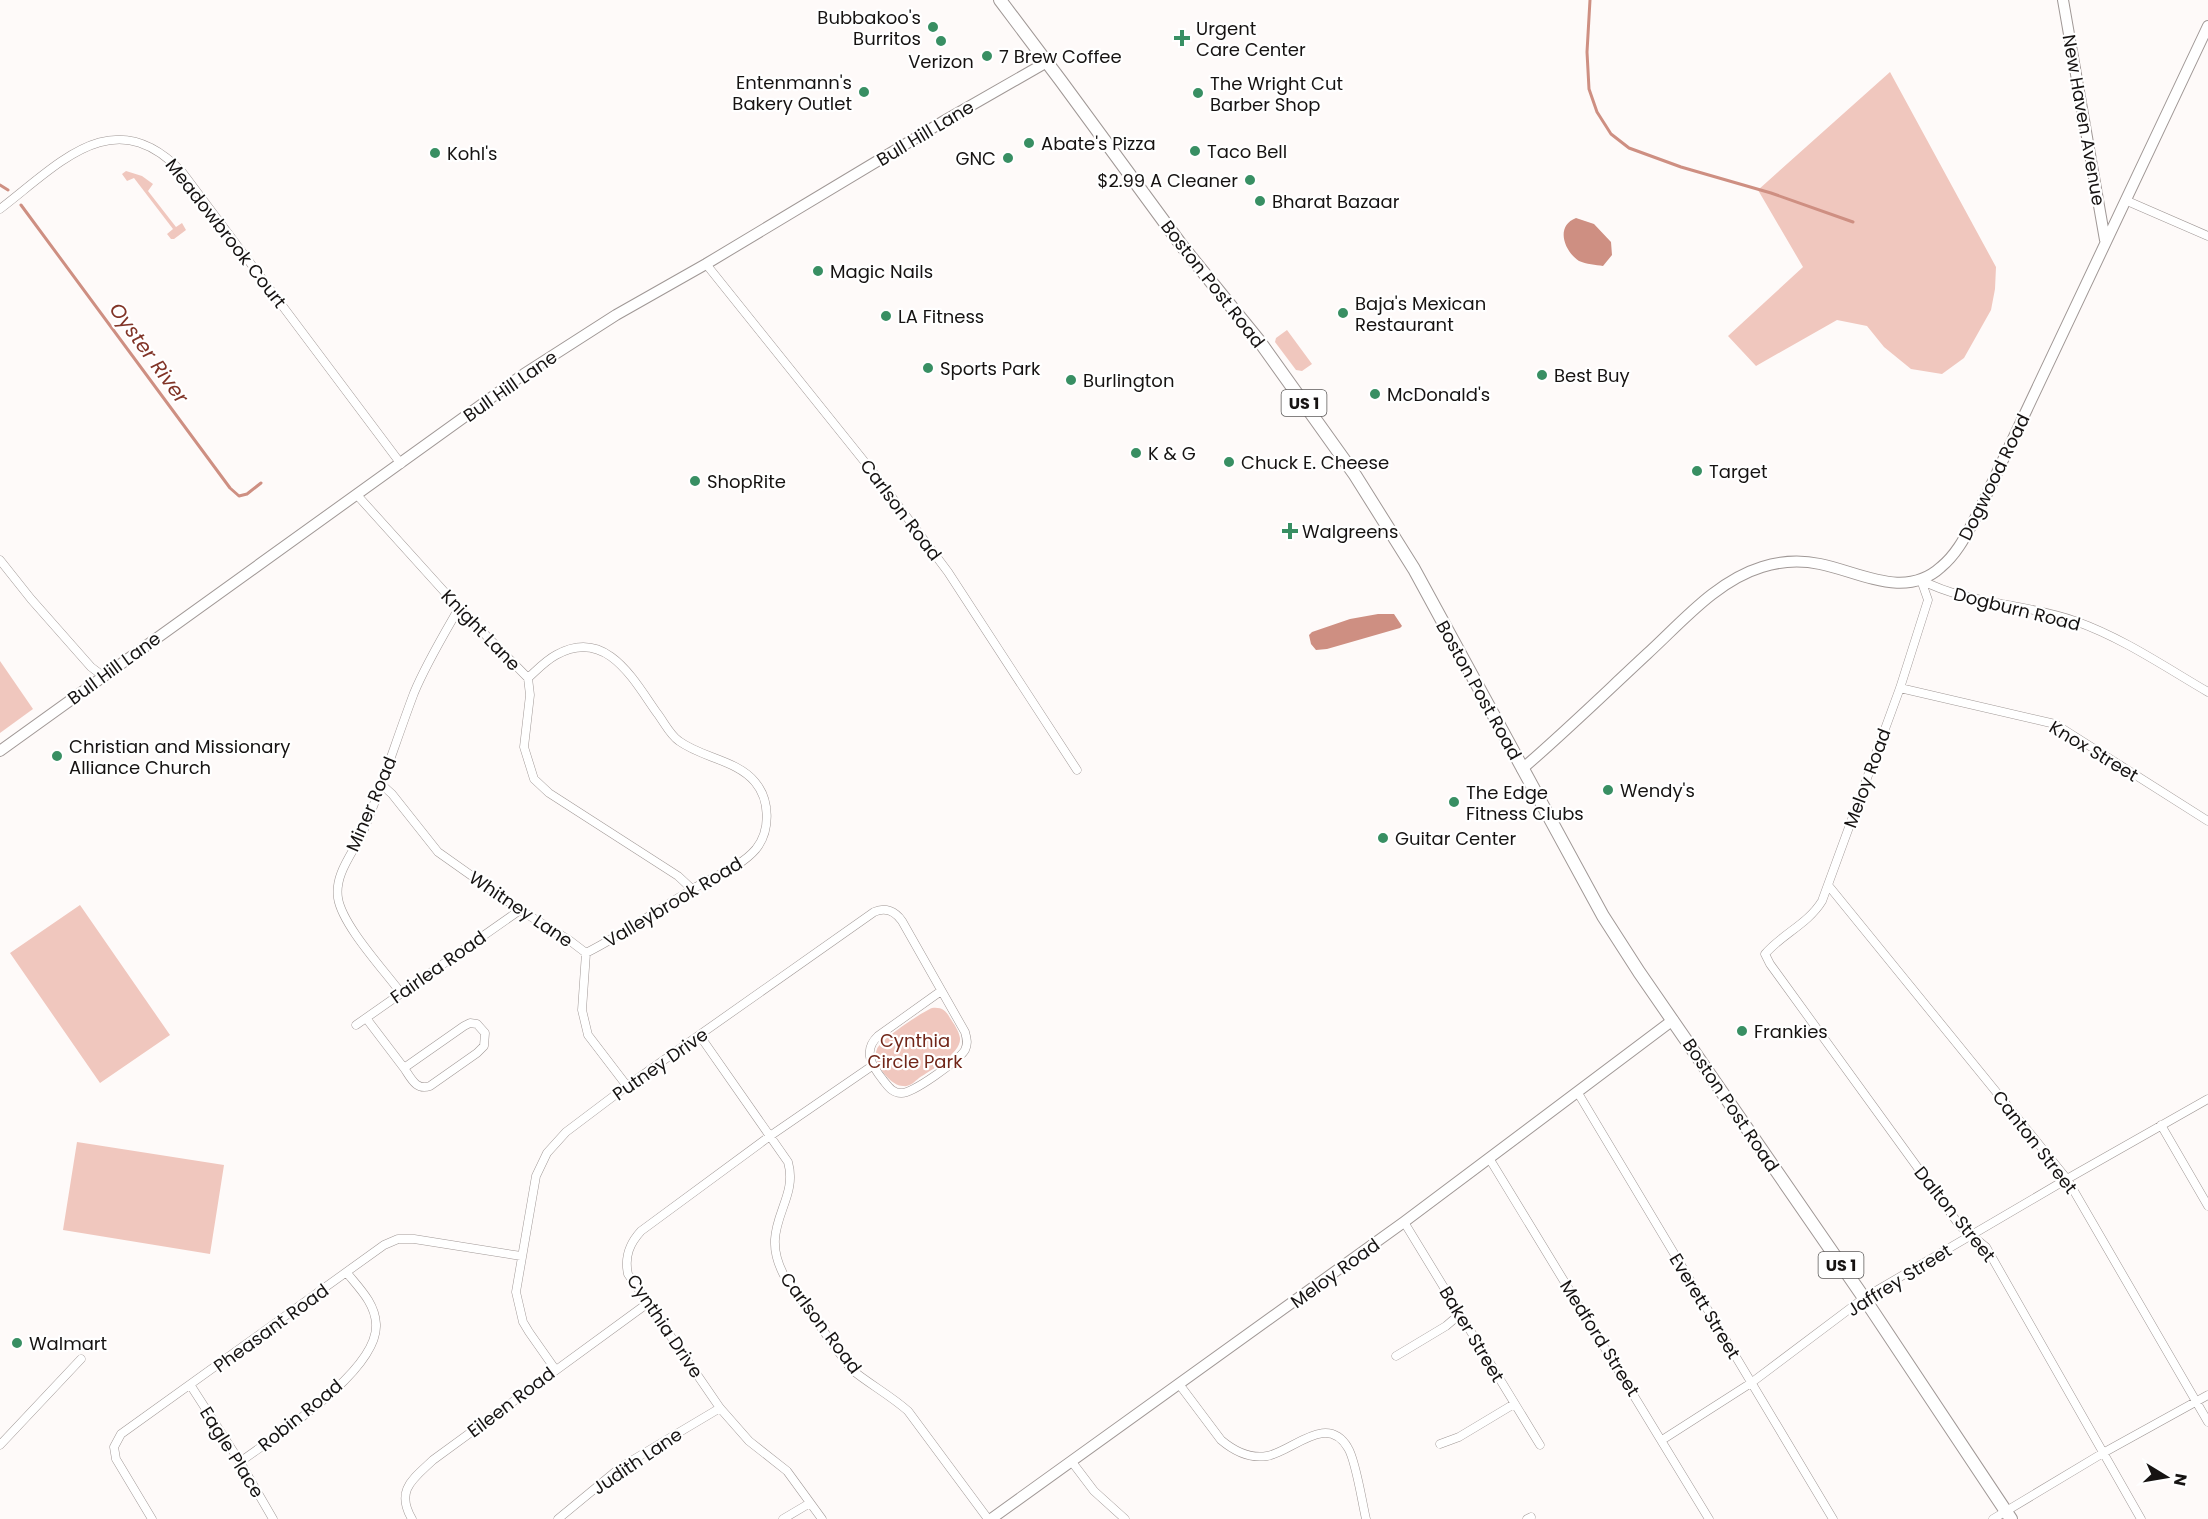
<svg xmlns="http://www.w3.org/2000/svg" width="2208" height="1519" viewBox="0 0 2208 1519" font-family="Poppins,sans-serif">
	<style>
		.green { fill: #f0c7be }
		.water { fill: #ce8f82 }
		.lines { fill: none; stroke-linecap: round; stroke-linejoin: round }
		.stream { stroke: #ce8f82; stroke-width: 3 }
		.street-casing { stroke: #a09896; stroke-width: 9 }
		.secondary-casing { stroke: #a09896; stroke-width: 12 }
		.primary-casing { stroke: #a09896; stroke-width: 14 }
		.street { stroke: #fff; stroke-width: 8 }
		.secondary { stroke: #fff; stroke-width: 10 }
		.primary { stroke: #fff; stroke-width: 12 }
		.poi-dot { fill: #388f63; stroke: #fff; stroke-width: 2 }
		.labels { text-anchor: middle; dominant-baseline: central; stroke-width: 4.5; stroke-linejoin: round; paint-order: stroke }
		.shield { fill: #fff; stroke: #5c5a59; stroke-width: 1.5 }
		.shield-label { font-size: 16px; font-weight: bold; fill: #161312 }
		.poi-label { font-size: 18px; fill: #161312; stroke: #fff; text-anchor: start }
		.street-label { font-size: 18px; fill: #161312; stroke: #fff }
		.park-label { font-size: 18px; fill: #712619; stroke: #fff }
		.water-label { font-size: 20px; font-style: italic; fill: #813427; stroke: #fff }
	</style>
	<rect width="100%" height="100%" fill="#fefaf9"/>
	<path class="green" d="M1890 72 1996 267 1995 289 1991 310 1964 358 1942 374 1911 369 1884 347 1867 326 1837 320 1756 366 1728 336 1803 267 1758 190Z
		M126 171 142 176 153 184 148 191 176 227 182 223 186 230 174 239H171L167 234 173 229 134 178 127 181 122 174Z
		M1287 330 1312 364 1302 371 1296 370 1275 342 1276 338Z
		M0 661 33 709 0 733Z
		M80 905 170 1035 100 1083 10 953Z
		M932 1008C941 1007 946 1010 950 1018 954 1024 959 1031 960 1038 962 1053 930 1071 919 1078 914 1082 910 1087 903 1086 890 1086 871 1061 877 1049 880 1040 922 1012 932 1008Z
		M77 1142 224 1165 210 1254 63 1230Z"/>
	<path class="water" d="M1576 218 1594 224 1611 242 1612 255 1603 266C1596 265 1586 264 1579 261 1564 251 1555 226 1576 218Z
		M1378 614H1394L1402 626 1400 628 1327 649 1316 650 1311 644 1309 635 1312 632 1350 619Z"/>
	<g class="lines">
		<path class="stream" d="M1590 0 1587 52 1589 89 1597 112 1611 134 1629 148 1681 167 1771 193 1853 222
			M0 185 8 190
			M21 205 230 488 239 496 247 494 261 483"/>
		<defs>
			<path id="street" d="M2125 200 2208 236
				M0 209C59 164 114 100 182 172L401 464
				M706 264 876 476 948 572 1077 770
				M357 495 459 608 528 678 530 695 524 747 534 779 549 793 678 876 692 889
				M0 560 31 599 91 667 103 676
				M1921 580 1928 600 1900 688 1822 901C1808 924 1782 934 1765 954L1770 964 1960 1226 1986 1247 2141 1519
				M1921 580C1969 605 2025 603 2075 621 2123 638 2165 667 2208 692
				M528 678C537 670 545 661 556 655 606 627 633 679 657 713 664 722 670 735 679 741 702 758 737 760 755 782 770 800 771 830 756 849 740 868 711 877 691 890 656 911 622 935 586 953
				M1900 688 2055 724 2208 821
				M382 785 392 794 438 852 520 910 569 940 586 953 582 1010 588 1035 627 1086
				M1828 885 2067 1179 2208 1422
				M401 993C384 970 342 925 338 898 334 872 356 850 365 827 383 783 397 738 414 693 426 664 443 636 459 608
				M366 1018 404 1068
				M470 1023 477 1024 485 1033 484 1046 477 1053 430 1086C416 1091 411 1078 404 1068L464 1026Z
				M356 1025 520 910
				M700 1036 788 1162C800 1204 755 1226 786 1279L851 1369C869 1384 890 1395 908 1411L988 1519
				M1578 1093 1833 1519
				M2161 1125 2208 1206
				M1489 1158 1709 1519
				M1404 1222 1540 1445
				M1396 1356 1446 1326 1460 1314
				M555 1369 529 1332 523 1322 516 1292 536 1176 547 1153 566 1132 627 1086 874 912C885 907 895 911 902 921L965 1032C967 1039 968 1044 965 1050 959 1060 911 1095 901 1093 892 1093 888 1086 883 1080 872 1066 862 1051 878 1036L941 991
				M1179 1384 1221 1440C1234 1451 1249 1459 1267 1456 1292 1452 1327 1412 1348 1448 1356 1461 1362 1502 1366 1519
				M191 1386 240 1462 273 1519
				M1662 1440 1751 1383 1864 1298 2067 1179 2208 1099
				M1440 1444 1459 1437 1514 1404
				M0 1445 81 1359
				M240 1462C275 1436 379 1371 376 1324 375 1303 359 1288 347 1273
				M1072 1462 1094 1491 1125 1519
				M152 1519 116 1459 114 1447 121 1434 384 1245 398 1239H414L521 1256
				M412 1519C395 1490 413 1479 433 1460L648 1303
				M558 1519 621 1467 720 1408
				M783 1519 810 1503
				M822 1519 787 1471 749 1441 720 1408 628 1274C624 1256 630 1243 641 1231L770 1136 872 1066
				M1527 1519 1531 1517
				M1993 1519 2103 1453 2208 1395"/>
			<path id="secondary" d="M2063 0 2105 240
				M0 751 524 374 616 315 706 264 944 121 1047 62
				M1522 769C1565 732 1605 693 1647 654 1681 623 1716 581 1762 567 1781 561 1801 560 1820 564 1860 572 1905 600 1941 567 1958 553 1967 533 1977 515L2208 26
				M991 1519 1404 1222 1673 1020"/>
			<path id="primary" d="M1000 0 1061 81 1182 246 1260 342 1355 475 1414 569 1603 916 1639 972 1864 1298 2011 1519"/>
		</defs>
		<use href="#street" class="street-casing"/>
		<use href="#secondary" class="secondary-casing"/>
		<use href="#primary" class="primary-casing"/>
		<use href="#street" class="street"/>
		<use href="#secondary" class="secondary"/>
		<use href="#primary" class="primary"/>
	</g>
	<g class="poi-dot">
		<circle cx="933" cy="27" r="6"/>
		<path d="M1179 29h6v6h6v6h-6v6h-6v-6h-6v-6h6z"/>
		<circle cx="941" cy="41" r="6"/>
		<circle cx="987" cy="56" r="6"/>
		<circle cx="864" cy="92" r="6"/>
		<circle cx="1198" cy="93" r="6"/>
		<circle cx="1029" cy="143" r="6"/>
		<circle cx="1195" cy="151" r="6"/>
		<circle cx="435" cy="153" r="6"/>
		<circle cx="1008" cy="158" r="6"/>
		<circle cx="1250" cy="180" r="6"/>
		<circle cx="1260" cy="201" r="6"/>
		<circle cx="818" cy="271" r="6"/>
		<circle cx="1343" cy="313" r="6"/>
		<circle cx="886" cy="316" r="6"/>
		<circle cx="928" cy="368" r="6"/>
		<circle cx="1542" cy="375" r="6"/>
		<circle cx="1071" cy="380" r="6"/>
		<circle cx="1375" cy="394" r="6"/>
		<circle cx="1136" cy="453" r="6"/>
		<circle cx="1229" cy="462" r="6"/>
		<circle cx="1697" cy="471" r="6"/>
		<circle cx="695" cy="481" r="6"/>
		<path d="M1287 522h6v6h6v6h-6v6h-6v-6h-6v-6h6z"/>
		<circle cx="57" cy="756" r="6"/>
		<circle cx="1608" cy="790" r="6"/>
		<circle cx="1454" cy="802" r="6"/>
		<circle cx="1383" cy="838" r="6"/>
		<circle cx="1742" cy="1031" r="6"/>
		<circle cx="17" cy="1343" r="6"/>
	</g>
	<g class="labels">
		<g class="shield">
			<rect x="1281.5" y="390" width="45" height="26" rx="4.5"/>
			<rect x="1818.5" y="1252" width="45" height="26" rx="4.5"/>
		</g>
		<g class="shield-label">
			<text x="1304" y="403">US 1</text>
			<text x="1841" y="1265">US 1</text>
		</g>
		<g class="poi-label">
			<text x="921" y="17" text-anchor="end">Bubbakoo's<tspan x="921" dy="21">Burritos</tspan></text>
			<text x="1196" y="28">Urgent<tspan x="1196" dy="21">Care Center</tspan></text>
			<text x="999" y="56">7 Brew Coffee</text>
			<text x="941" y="61" text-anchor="middle">Verizon</text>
			<text x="852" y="82" text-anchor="end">Entenmann's<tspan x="852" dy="21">Bakery Outlet</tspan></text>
			<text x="1210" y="83">The Wright Cut<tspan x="1210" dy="21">Barber Shop</tspan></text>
			<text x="1041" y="143">Abate's Pizza</text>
			<text x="1207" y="151">Taco Bell</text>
			<text x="447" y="153">Kohl's</text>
			<text x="996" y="158" text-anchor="end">GNC</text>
			<text x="1238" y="180" text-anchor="end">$2.99 A Cleaner</text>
			<text x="1272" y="201">Bharat Bazaar</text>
			<text x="830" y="271">Magic Nails</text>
			<text x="1355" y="303">Baja's Mexican<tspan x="1355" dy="21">Restaurant</tspan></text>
			<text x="898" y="316">LA Fitness</text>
			<text x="940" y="368">Sports Park</text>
			<text x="1554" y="375">Best Buy</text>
			<text x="1083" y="380">Burlington</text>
			<text x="1387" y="394">McDonald's</text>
			<text x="1148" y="453">K &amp; G</text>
			<text x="1241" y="462">Chuck E. Cheese</text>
			<text x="1709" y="471">Target</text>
			<text x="707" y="481">ShopRite</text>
			<text x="1302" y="531">Walgreens</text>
			<text x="69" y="746">Christian and Missionary<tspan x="69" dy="21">Alliance Church</tspan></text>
			<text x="1620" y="790">Wendy's</text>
			<text x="1466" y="792">The Edge<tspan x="1466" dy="21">Fitness Clubs</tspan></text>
			<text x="1395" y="838">Guitar Center</text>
			<text x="1754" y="1031">Frankies</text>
			<text x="29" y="1343">Walmart</text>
		</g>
		<g class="street-label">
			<text transform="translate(2084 120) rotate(80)">New Haven Avenue</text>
			<text transform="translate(925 133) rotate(-31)">Bull Hill Lane</text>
			<text transform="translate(226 233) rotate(52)">Meadowbrook Court</text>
			<text transform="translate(1213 284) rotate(52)">Boston Post Road</text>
			<text transform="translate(510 386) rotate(-35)">Bull Hill Lane</text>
			<text transform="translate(1994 477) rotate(-64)">Dogwood Road</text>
			<text transform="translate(901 510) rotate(53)">Carlson Road</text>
			<text transform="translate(2017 609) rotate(14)">Dogburn Road</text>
			<text transform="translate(481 630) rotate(46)">Knight Lane</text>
			<text transform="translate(114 668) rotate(-36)">Bull Hill Lane</text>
			<text transform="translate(1479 690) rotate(61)">Boston Post Road</text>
			<text transform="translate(2094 751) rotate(31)">Knox Street</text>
			<text transform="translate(1867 778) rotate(-70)">Meloy Road</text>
			<text transform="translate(371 804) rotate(-67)">Miner Road</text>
			<text transform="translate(673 902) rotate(-31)">Valleybrook Road</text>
			<text transform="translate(521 909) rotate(34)">Whitney Lane</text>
			<text transform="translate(438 967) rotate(-35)">Fairlea Road</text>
			<text transform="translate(660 1064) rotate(-35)">Putney Drive</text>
			<text transform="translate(1731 1105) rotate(56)">Boston Post Road</text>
			<text transform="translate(2035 1142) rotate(52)">Canton Street</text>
			<text transform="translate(1955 1214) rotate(51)">Dalton Street</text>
			<text transform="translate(1335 1273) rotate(-36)">Meloy Road</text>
			<text transform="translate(1899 1280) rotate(-32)">Jaffrey Street</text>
			<text transform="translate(1705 1306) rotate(59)">Everett Street</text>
			<text transform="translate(821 1323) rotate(53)">Carlson Road</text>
			<text transform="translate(665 1326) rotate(56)">Cynthia Drive</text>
			<text transform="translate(271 1328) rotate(-36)">Pheasant Road</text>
			<text transform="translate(1472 1334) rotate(59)">Baker Street</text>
			<text transform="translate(1600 1338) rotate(58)">Medford Street</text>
			<text transform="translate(511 1402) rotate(-37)">Eileen Road</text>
			<text transform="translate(300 1415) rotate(-39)">Robin Road</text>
			<text transform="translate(232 1452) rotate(58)">Eagle Place</text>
			<text transform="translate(637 1461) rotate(-34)">Judith Lane</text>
		</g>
		<g class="park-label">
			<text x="915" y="1040">Cynthia<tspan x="915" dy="21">Circle Park</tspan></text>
		</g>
		<g class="water-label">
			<text transform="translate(149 353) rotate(54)">Oyster River</text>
		</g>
	</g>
	<g transform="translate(2166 1477) rotate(101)" stroke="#ffffff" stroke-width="4.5" paint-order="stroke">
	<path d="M0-4.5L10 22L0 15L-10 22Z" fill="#161312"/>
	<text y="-9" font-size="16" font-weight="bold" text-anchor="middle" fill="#161312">N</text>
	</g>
</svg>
